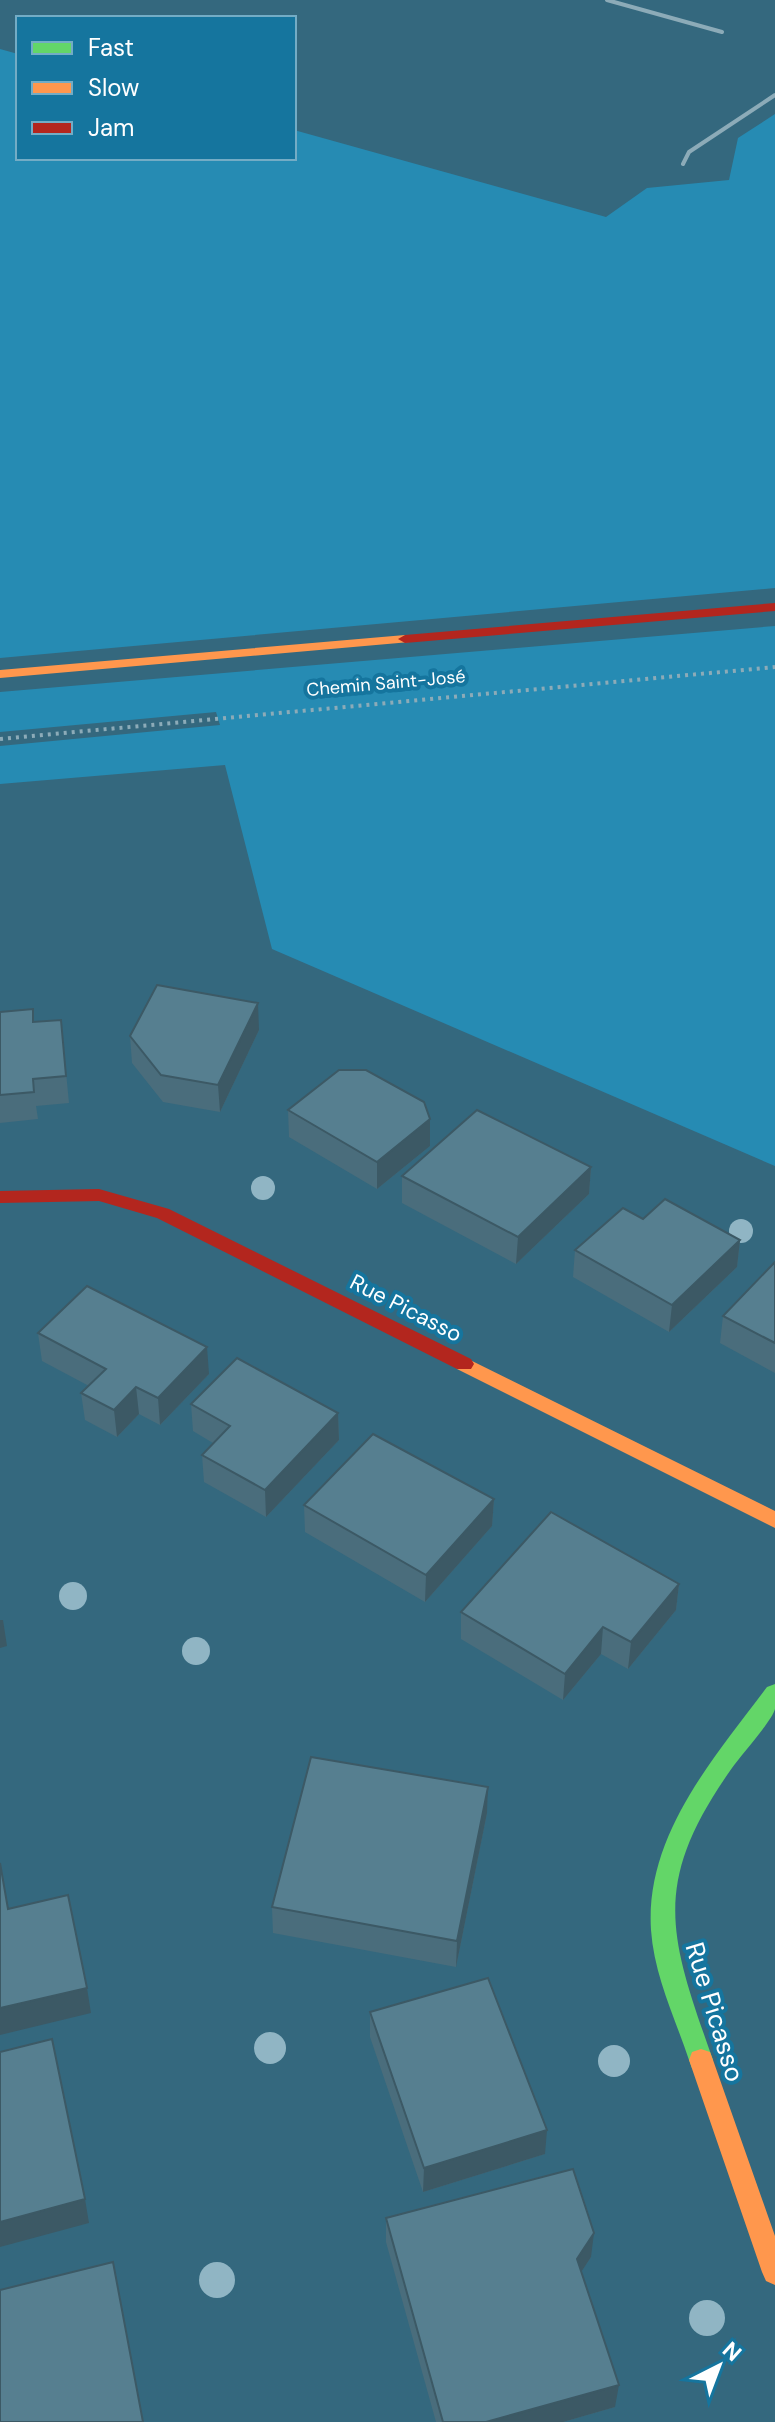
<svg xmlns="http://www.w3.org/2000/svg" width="775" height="2422" viewBox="0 0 775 2422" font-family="'DM Sans',sans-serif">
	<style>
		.green { fill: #268bb3 }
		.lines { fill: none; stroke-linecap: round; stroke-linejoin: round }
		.path { stroke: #8cabb8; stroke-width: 4; stroke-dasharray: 3 5; stroke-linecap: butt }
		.lane { stroke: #8cabb8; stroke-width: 4 }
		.fast { fill: #63d668; fill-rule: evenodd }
		.slow { fill: #ff974d; fill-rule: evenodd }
		.jam { fill: #b3261e; fill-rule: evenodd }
		.tree { fill: #90b5c4 }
		.wall { fill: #4a6d7c }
		.shaded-wall { fill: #3c5965 }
		.building { fill: #567f90; stroke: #3c5965; stroke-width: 2 }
		.labels { text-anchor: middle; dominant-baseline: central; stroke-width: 8; stroke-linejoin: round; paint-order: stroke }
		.far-street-label { font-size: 18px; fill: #fff; stroke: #15759e }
		.street-label { font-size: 22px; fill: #fff; stroke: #15759e }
		.near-street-label { font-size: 26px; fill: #fff; stroke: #15759e }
	</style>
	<rect width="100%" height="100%" fill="#34687e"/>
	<path class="green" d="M0 49 18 54V158H294V130L606 217 647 188 729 180 738 138 775 114V588L0 658Z
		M775 626V1166L272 949 225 765 0 784V746L220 725 216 712 0 732V692Z"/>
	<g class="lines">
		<path class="path" d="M0 739 775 667"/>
		<path class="lane" d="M607 0 722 32
			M683 164 689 152 775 95"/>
		<path class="fast" d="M775 1684C775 1691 775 1702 775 1709 772 1721 741 1755 732 1768 650 1884 669 1935 713 2060L710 2068 701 2071 692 2068 689 2060C675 2018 654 1975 651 1930 645 1835 714 1758 767 1687Z"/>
		<path class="slow" d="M405 635 410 636V642L0 678V670Z
			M464 1357 775 1511V1528L457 1369 454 1364 457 1359Z
			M701 2049 710 2052 713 2060 775 2236V2285L766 2281 762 2272 689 2060 692 2052Z"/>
		<path class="jam" d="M775 603V611L405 643 398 639 405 635Z
			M99 1189 169 1209 471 1359 474 1364 471 1369H457L157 1218 99 1201 0 1203V1191Z"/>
	</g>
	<g class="tree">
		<circle cx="263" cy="1188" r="12"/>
		<circle cx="741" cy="1231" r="12"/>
		<circle cx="73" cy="1596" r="14"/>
		<circle cx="196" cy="1651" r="14"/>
		<circle cx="270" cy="2048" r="16"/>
		<circle cx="614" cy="2061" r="16"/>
		<circle cx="217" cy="2280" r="18"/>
		<circle cx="707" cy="2318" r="18"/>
	</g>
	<path class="wall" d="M33 1009 34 1022 61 1020 69 1103 36 1106 38 1119 0 1123V1012Z
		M259 1030 220 1112 163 1102 132 1063 130 1036Z
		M288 1110 430 1119V1146L377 1189 289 1137Z
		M591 1167 589 1194 516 1264 402 1203V1176Z
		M643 1219 740 1240 737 1267 669 1332 573 1277 575 1250Z
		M775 1262V1373L720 1343 723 1316Z
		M38 1333 209 1374 160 1425 139 1414 117 1437 85 1420 81 1393 89 1386 42 1361Z
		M191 1404 338 1413 339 1440 266 1517 204 1482 202 1455 213 1443 193 1431Z
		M494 1499 492 1526 425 1602 305 1532 304 1505Z
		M679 1584 676 1610 628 1669 601 1654 563 1700 461 1639V1612Z
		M487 1813 456 1967 273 1933 272 1907Z
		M370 2012 545 2154 423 2192 370 2037Z
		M386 2218 591 2257 581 2272 615 2407 563 2422H436L386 2242Z"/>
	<path class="shaded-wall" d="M258 1003 259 1030 220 1112 218 1085Z
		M430 1119V1146L377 1189V1162Z
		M591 1167 589 1194 516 1264 518 1237Z
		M740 1240 737 1267 669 1332 672 1305Z
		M207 1347 209 1374 160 1425 158 1398Z
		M136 1387 139 1414 117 1437 114 1410Z
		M338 1413 339 1440 266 1517 265 1490Z
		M494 1499 492 1526 425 1602 426 1575Z
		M679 1584 676 1610 628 1669 631 1642Z
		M0 1620H3L7 1646 0 1648Z
		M603 1627 601 1654 563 1700 565 1674Z
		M488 1787 487 1813 456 1967 457 1941Z
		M87 1988 91 2013 0 2035V2008Z
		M547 2130 545 2154 423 2192 424 2168Z
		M85 2199 89 2223 0 2247V2222Z
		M594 2233 591 2257 574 2283 577 2259Z
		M619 2385 615 2407 563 2422H486Z"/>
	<path class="building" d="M157 985 258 1003 218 1085 161 1075 130 1036Z
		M33 1009V1022L61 1020 66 1076 33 1079 34 1092 0 1095V1012Z
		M339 1070H366L424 1102 430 1119 377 1162 288 1110Z
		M477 1110 591 1167 518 1237 402 1176Z
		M665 1199 740 1240 672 1305 575 1250 623 1208 643 1219Z
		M775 1262V1343L723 1316Z
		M87 1286 207 1347 158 1398 136 1387 114 1410 81 1393 106 1369 38 1333Z
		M237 1358 338 1413 265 1490 202 1455 230 1426 191 1404Z
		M373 1434 494 1499 426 1575 304 1505Z
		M551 1512 679 1584 631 1642 603 1627 565 1674 461 1612Z
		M311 1757 488 1787 457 1941 272 1907Z
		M0 1863 8 1909 68 1895 87 1988 0 2008Z
		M488 1978 547 2130 424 2168 370 2012Z
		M52 2039 85 2199 0 2222V2052Z
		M573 2169 594 2233 577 2259 619 2385 486 2422H443L386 2218Z
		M113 2262 143 2422H0V2290Z"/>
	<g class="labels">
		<g class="far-street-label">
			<text transform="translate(386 683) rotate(-5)">Chemin Saint-José</text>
		</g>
		<g class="street-label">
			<text transform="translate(406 1308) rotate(27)">Rue Picasso</text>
		</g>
		<g class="near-street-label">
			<text transform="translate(715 2012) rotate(73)">Rue Picasso</text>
		</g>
	</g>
	<rect x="16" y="16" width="280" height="144" fill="#15759e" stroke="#73acc5" stroke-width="2"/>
	<rect x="32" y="42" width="40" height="12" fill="#63d668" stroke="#73acc5" stroke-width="2"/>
	<text x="88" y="56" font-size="24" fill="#ffffff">Fast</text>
	<rect x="32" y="82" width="40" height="12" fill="#ff974d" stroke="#73acc5" stroke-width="2"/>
	<text x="88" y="96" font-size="24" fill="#ffffff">Slow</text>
	<rect x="32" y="122" width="40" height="12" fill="#b3261e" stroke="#73acc5" stroke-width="2"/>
	<text x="88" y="136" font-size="24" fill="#ffffff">Jam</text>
	<g transform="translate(719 2366) rotate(42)" stroke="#15759e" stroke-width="6" paint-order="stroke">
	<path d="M0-6L14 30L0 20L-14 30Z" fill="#ffffff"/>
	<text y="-12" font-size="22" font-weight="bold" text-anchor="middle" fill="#ffffff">N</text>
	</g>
</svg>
